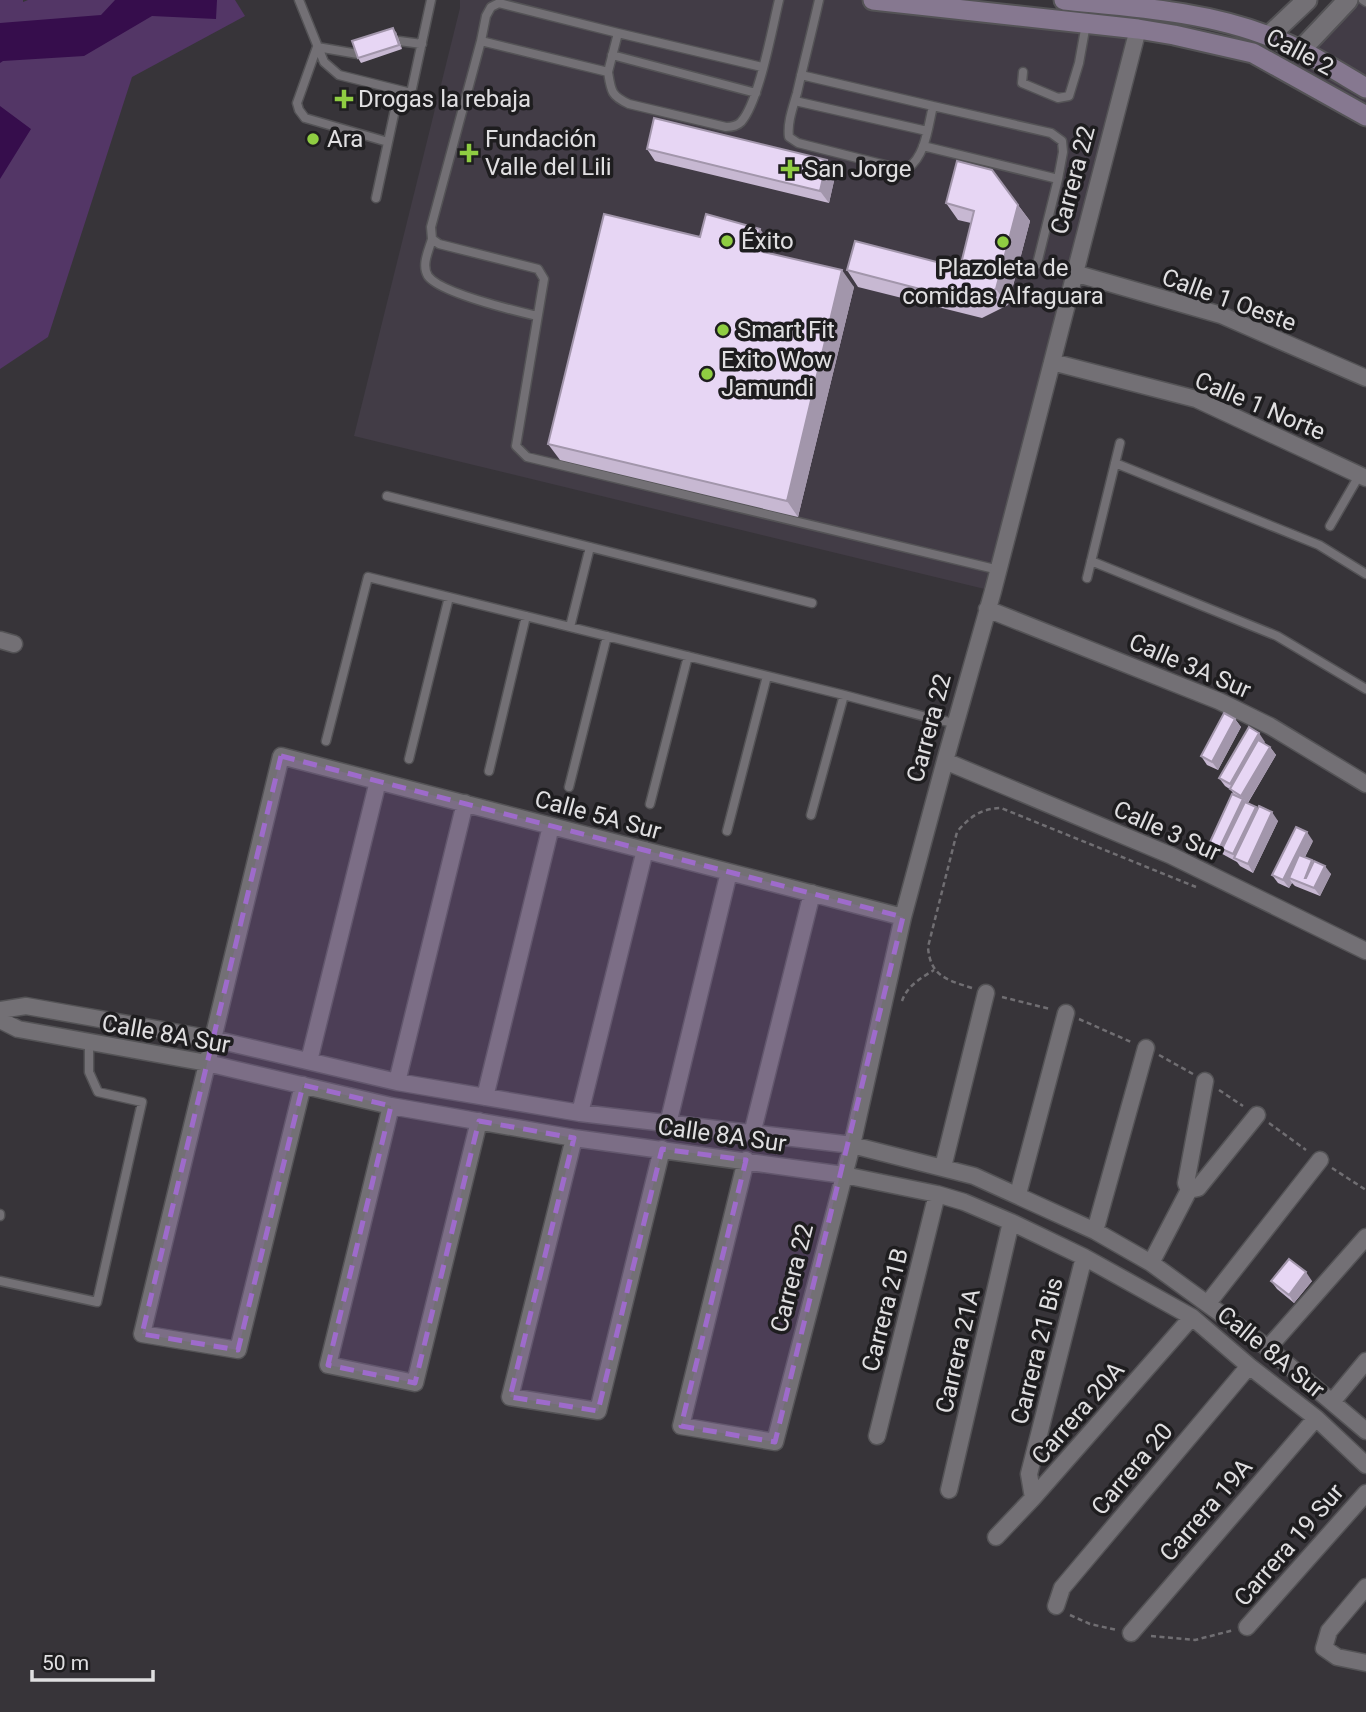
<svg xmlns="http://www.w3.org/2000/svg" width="1366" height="1712" viewBox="0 0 1366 1712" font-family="Roboto,sans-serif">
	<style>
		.built { fill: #423c46 }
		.green { fill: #533666 }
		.water { fill: #360d4c }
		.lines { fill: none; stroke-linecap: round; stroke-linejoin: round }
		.service-casing { stroke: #545356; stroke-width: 11 }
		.minor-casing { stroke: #545356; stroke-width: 19 }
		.tertiary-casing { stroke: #545356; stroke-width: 23 }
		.secondary-casing { stroke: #545356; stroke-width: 23 }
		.path { stroke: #706e72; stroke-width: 2.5; stroke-dasharray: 5 3.5; stroke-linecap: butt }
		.service { stroke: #737075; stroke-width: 8 }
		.minor { stroke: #737075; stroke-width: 16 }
		.tertiary { stroke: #737075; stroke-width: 19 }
		.secondary { stroke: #867890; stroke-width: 19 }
		.wall { fill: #c7b8d2 }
		.shaded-wall { fill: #a296ab }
		.building { fill: #e7d6f4; stroke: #a296ab; stroke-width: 2 }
		.marked { fill: #9e6bcb; fill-opacity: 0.2; stroke: #9e6bcb; stroke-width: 5; stroke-dasharray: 14 9; stroke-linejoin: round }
		.poi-dot { fill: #8fcd42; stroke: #1e1d1f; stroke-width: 2.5 }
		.labels { text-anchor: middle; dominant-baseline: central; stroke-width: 7; stroke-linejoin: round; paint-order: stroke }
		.street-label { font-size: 24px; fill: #e0dfe1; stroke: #1e1d1f }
		.poi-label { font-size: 24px; fill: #e0dfe1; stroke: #1e1d1f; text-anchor: start }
	</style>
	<rect width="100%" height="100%" fill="#373439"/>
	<path class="built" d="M460 0H873L1138 29 993 591 354 436 460 8Z
		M1348 0H1366V116L1283 69Z"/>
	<path class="green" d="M0 0H23V2L28 0H235L245 16 132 77 48 337 0 369Z"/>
	<path class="water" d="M115 0H217L216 19 152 16 84 56 3 61 0 63V23L101 15Z
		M0 106 31 129 0 179Z"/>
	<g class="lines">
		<defs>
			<path id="service" d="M299 0 324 62 339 75 411 93 431 0
				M1363 0 1366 2
				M399 41 422 44
				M481 41 608 72C611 91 611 96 629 104L726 127C732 127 737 126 741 122 759 102 772 29 779 0
				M358 54 317 47 297 103 299 110 305 118 388 142
				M612 55 756 93
				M762 67 618 33 499 3 491 7 486 16 481 41 431 227 432 239 439 244 538 269 544 279 516 446 527 457 999 570
				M608 72 618 33
				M1023 72 1022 83 1058 98 1069 96 1079 63 1086 24
				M801 75 933 106C928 126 926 155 908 168H897L798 143 789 137C787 123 793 107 797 93 804 62 812 31 819 0
				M795 101 927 131
				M933 106 1051 133 1062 141 1063 152 1058 179
				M923 146 1058 179 1037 264
				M376 198 399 91
				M432 239C429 250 421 265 428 276 440 293 516 311 537 316
				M1115 463 1319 545 1366 574
				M387 496 812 603
				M1330 526 1360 474
				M1091 561 1277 636 1366 689
				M1087 578 1120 443
				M570 627 590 547
				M326 741 368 577 844 695 934 719 955 723
				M409 759 449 597
				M489 771 526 616
				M569 787 607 636
				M650 804 688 656
				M811 815 844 695
				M727 831 767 676
				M0 1216V1214
				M0 1281 97 1302 142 1102 98 1092 89 1072V1043"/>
			<path id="minor" d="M1074 273 1221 315 1366 378
				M1052 362 1196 399 1366 478
				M987 609 1219 701 1270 726 1366 784
				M0 640 14 644
				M945 761 1170 855 1366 951
				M0 1010 26 1006 213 1039 397 1082 580 1113 852 1145 974 1176 1095 1231 1151 1263 1268 1348 1366 1431
				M0 1020 18 1029 207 1063 391 1106 574 1138 844 1175 937 1194 964 1202 1011 1222 1084 1257 1192 1317 1249 1366 1316 1418 1366 1465
				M309 1061 378 781
				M397 1082 465 803
				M303 1085 238 1350 142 1334 281 756 903 917
				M485 1097 551 826
				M391 1106 328 1365 415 1383 479 1121
				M580 1113 645 850
				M668 1124 729 872
				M752 1134 812 893
				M574 1138 510 1397 598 1411 662 1149
				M746 1160 681 1426 775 1442 852 1145 903 917 945 761 993 591 1138 29
				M943 1167 986 993
				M1189 1190 1186 1183 1205 1081
				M1018 1194 1066 1013
				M1095 1231 1146 1048
				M1151 1263 1189 1190 1198 1188 1257 1115
				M1208 1303 1320 1160
				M1268 1348 1366 1237
				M1332 1402 1366 1361
				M877 1436 937 1194
				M949 1490 1011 1222
				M1033 1498 1029 1474 1084 1257
				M996 1537 1033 1498 1192 1317
				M1366 1587 1329 1631 1324 1648 1337 1657 1366 1663
				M1056 1606 1062 1588 1249 1366
				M1247 1627 1366 1493
				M1131 1633 1316 1418"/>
			<path id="tertiary" d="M1269 36 1307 0
				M1299 52 1348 0"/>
			<path id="secondary" d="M873 0 1138 29 1174 35 1253 53 1366 116
				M1064 0C1132 7 1206 11 1271 37 1304 50 1335 70 1366 88"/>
		</defs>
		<use href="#service" class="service-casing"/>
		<use href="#minor" class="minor-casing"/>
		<use href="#tertiary" class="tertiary-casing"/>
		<use href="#secondary" class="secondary-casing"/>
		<path class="path" d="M972 988C947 980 930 976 928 947L957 832C969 817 982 808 1001 808L1196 887
			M1002 997 1050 1009
			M902 1001C907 986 921 978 934 970
			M1079 1019 1131 1042
			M1159 1055 1193 1074
			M1219 1090 1243 1106
			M1269 1123 1306 1150
			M1332 1168 1366 1190
			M1070 1615 1090 1624 1117 1630
			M1151 1636 1195 1640 1234 1630"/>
		<use href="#service" class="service"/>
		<use href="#minor" class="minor"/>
		<use href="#tertiary" class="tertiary"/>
		<use href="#secondary" class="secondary"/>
	</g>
	<path class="wall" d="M396 32 402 49 361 63 358 58Z
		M647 149 836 172 829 203 655 161Z
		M946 203 1018 205 1030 221 1008 305 982 318 858 287 847 270 960 268 971 223 958 220Z
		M772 245 770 253 854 287 798 517 560 460 548 444Z
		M1235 719 1241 727 1218 770 1207 765 1201 756Z
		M1265 742 1264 743 1270 747 1276 755 1248 803 1278 821 1253 873 1240 866 1237 862 1215 850 1210 842 1234 795 1231 790 1225 786 1219 778Z
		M1313 841 1305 857 1312 860 1331 874 1320 896 1295 886 1292 883 1289 888 1278 883 1272 875Z
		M1271 1281H1312L1294 1303 1277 1289Z"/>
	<path class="shaded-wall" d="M393 28 396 32 402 49 399 45Z
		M827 160 836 172 829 203 820 191Z
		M1018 205 1030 221 1008 305 996 289Z
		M760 229 772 245 766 266 755 250Z
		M842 270 854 287 798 517 787 501Z
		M1235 719 1241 727 1218 770 1212 762Z
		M1259 733 1265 742 1235 793 1230 784Z
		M1270 747 1276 755 1247 804 1241 796Z
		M1243 799 1249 807 1222 849 1220 847Z
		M1256 807 1262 816 1236 859 1233 854Z
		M1272 812 1278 821 1253 873 1248 864Z
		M1307 832 1313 841 1293 880 1289 878 1292 883 1289 888 1283 880Z
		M1325 866 1331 874 1320 896 1314 888Z
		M1306 1272 1312 1281 1294 1303 1289 1295Z"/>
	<path class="building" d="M393 28 399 45 358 58 352 41Z
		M654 118 827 160 820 191 647 149Z
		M957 161 992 170 1018 205 996 289 970 302 847 270 855 241 960 268 974 211 946 203Z
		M604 214 700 237 706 214 760 229 755 250 842 270 787 501 548 444Z
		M1224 713 1235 719 1212 762 1201 756Z
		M1249 727 1259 733 1230 784 1219 778Z
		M1258 740 1270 747 1241 796 1230 789Z
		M1232 794 1243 799 1220 847 1210 842Z
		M1245 802 1256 807 1233 854 1222 849Z
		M1259 806 1272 812 1248 864 1234 858Z
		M1296 827 1307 832 1283 880 1272 875Z
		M1299 855 1312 860 1305 878H1306L1314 861 1325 866 1314 888 1289 878Z
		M1289 1259 1306 1272 1289 1295 1271 1281Z"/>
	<path class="marked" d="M281 756 903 917 775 1442 681 1426 746 1160 662 1149 598 1411 510 1397 574 1138 479 1121 415 1383 328 1365 391 1106 303 1085 238 1350 142 1334Z"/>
	<g class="poi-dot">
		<path d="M340.5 88.5h7v7h7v7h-7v7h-7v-7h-7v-7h7z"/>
		<circle cx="313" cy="139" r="7"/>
		<path d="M465.5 142.5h7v7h7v7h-7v7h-7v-7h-7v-7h7z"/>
		<path d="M786.5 158.5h7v7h7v7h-7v7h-7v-7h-7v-7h7z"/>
		<circle cx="727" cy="241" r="7"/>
		<circle cx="1003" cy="242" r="7"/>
		<circle cx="723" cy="330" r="7"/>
		<circle cx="707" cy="374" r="7"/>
	</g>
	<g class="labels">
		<g class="street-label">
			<text transform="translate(1300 52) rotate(28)">Calle 2</text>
			<text transform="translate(1073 180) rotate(-75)">Carrera 22</text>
			<text transform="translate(1229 300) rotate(20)">Calle 1 Oeste</text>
			<text transform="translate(1260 406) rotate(23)">Calle 1 Norte</text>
			<text transform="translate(1190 666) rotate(23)">Calle 3A Sur</text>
			<text transform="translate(929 728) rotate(-75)">Carrera 22</text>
			<text transform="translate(598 815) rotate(15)">Calle 5A Sur</text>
			<text transform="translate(1167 831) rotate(24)">Calle 3 Sur</text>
			<text transform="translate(166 1034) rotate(10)">Calle 8A Sur</text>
			<text transform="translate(722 1135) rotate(8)">Calle 8A Sur</text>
			<text transform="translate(792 1278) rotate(-76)">Carrera 22</text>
			<text transform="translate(885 1310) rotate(-76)">Carrera 21B</text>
			<text transform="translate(958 1351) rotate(-77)">Carrera 21A</text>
			<text transform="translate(1037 1351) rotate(-76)">Carrera 21 Bis</text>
			<text transform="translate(1271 1352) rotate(39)">Calle 8A Sur</text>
			<text transform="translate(1078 1413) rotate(-49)">Carrera 20A</text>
			<text transform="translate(1132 1469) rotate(-50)">Carrera 20</text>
			<text transform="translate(1206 1510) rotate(-49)">Carrera 19A</text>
			<text transform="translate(1289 1545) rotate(-49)">Carrera 19 Sur</text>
		</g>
		<g class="poi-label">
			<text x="358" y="99">Drogas la rebaja</text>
			<text x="327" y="139">Ara</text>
			<text x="485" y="139">Fundación<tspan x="485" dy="28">Valle del Lili</tspan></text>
			<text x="804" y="169">San Jorge</text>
			<text x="741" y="241">Éxito</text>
			<text x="1003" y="268" text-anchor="middle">Plazoleta de<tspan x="1003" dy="28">comidas Alfaguara</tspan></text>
			<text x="737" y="330">Smart Fit</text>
			<text x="721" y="360">Exito Wow<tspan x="721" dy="28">Jamundi</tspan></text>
		</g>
	</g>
	<path d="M32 1670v10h121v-10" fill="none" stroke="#e0dfe1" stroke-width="3.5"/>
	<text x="42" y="1670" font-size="21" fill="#e0dfe1" stroke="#1e1d1f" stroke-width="5" paint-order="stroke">50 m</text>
</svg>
